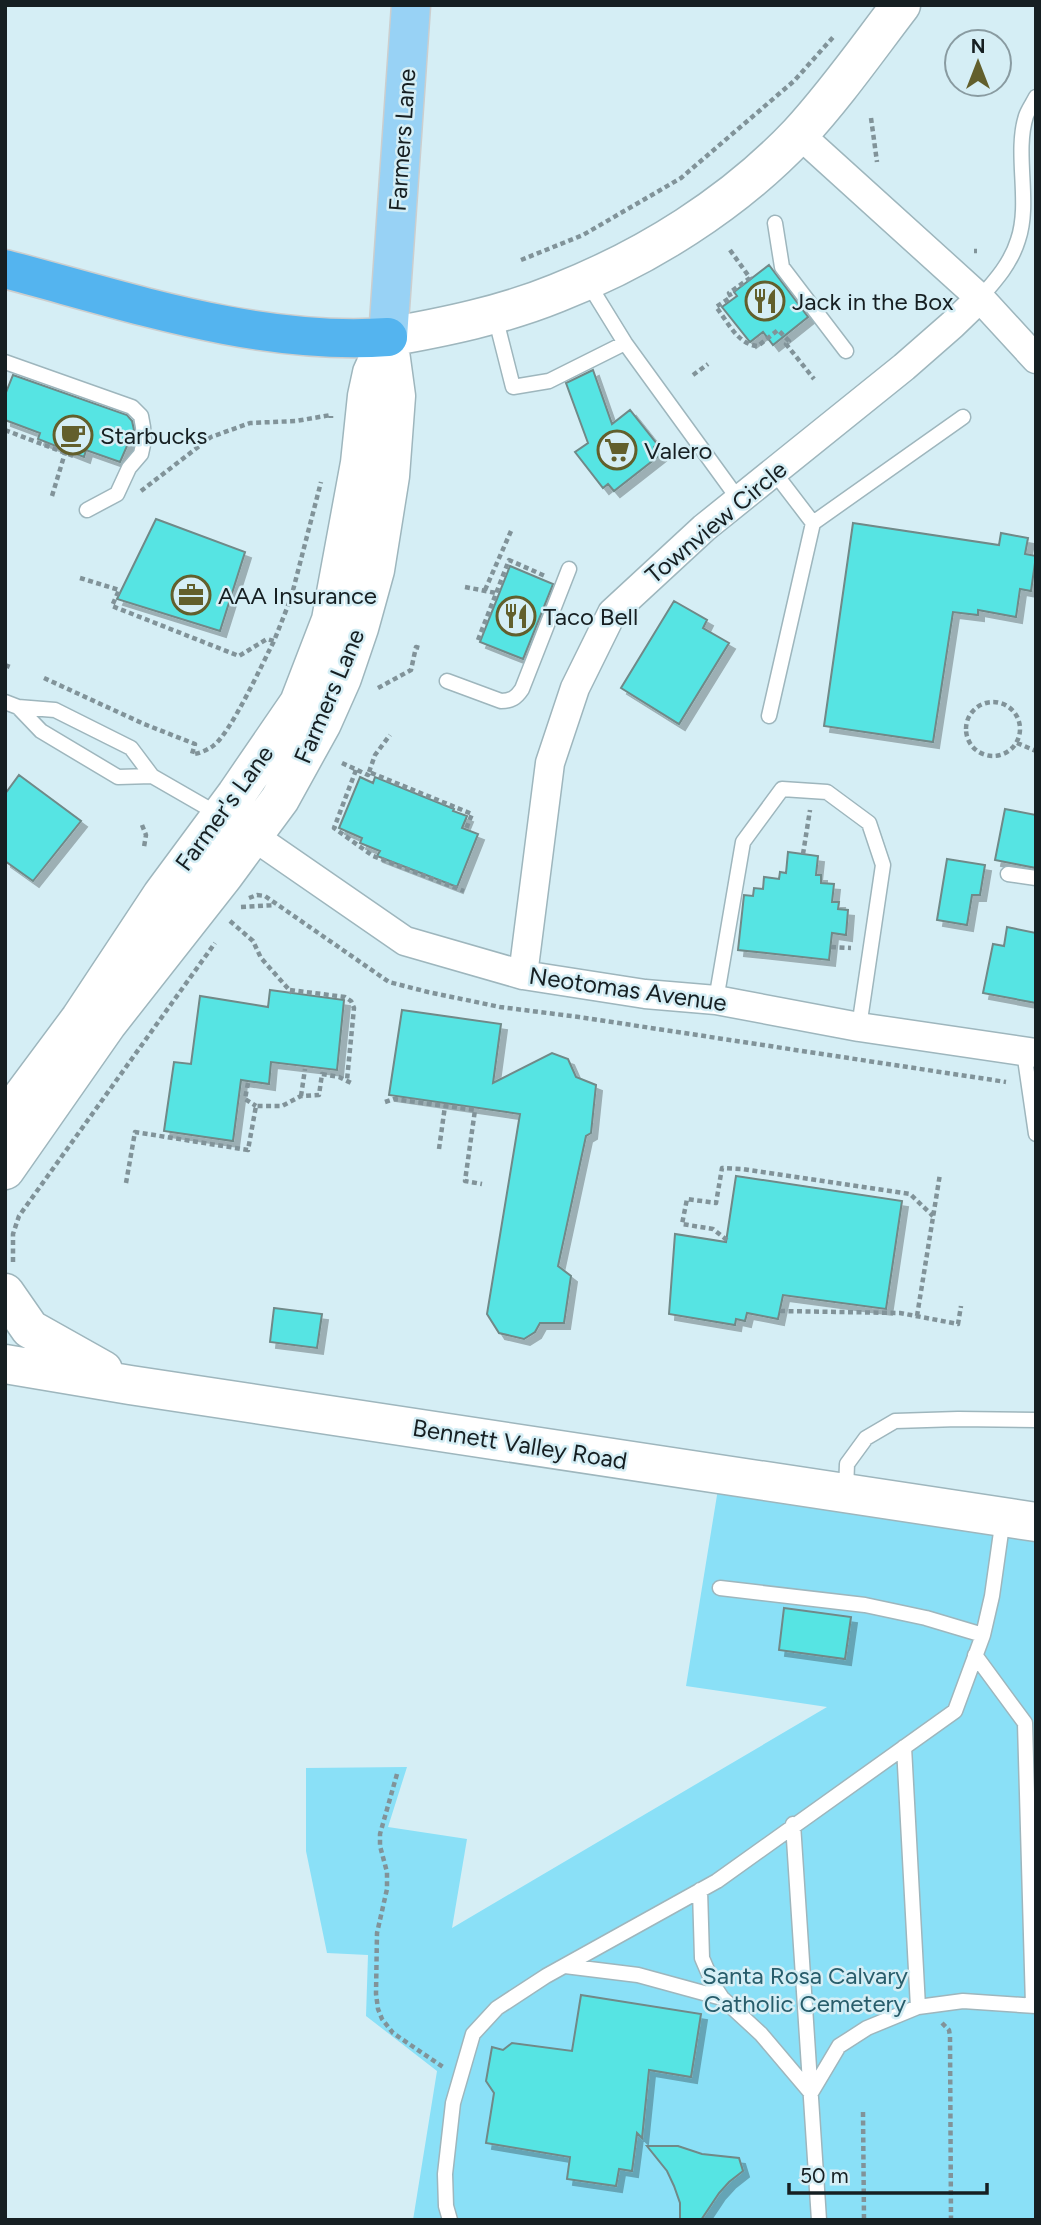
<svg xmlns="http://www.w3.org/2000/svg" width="1041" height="2225" viewBox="0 0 1041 2225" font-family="Figtree,sans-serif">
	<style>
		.green { fill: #8ae0f7 }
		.building { fill: #57e4e3; stroke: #708988; stroke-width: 2; filter: url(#shadow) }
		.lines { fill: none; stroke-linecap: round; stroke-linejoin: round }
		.lane-casing { stroke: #9eb6bd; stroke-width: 17 }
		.street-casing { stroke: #9eb6bd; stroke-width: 31 }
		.secondary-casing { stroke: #9eb6bd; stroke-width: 41 }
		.primary-casing { stroke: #cccece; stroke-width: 41 }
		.highway-casing { stroke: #cccece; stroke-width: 41 }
		.path { stroke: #819399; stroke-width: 4.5; stroke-dasharray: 5 3.5; stroke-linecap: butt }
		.lane { stroke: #fff; stroke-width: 14 }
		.street { stroke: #fff; stroke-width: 28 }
		.secondary { stroke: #fff; stroke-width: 38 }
		.primary { stroke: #98d2f5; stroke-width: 38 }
		.highway { stroke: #54b4ef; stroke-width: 38 }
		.labels { text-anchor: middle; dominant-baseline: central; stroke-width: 5; stroke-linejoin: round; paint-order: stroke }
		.street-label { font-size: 24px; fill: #161f22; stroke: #d5eef5 }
		.poi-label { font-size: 24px; fill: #161f22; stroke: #d5eef5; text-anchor: start }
		.park-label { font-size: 24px; fill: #285d6b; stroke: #d5eef5 }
	</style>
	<defs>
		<filter id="shadow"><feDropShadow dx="6" dy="6" stdDeviation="0" flood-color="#0004"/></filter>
	</defs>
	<rect width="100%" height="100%" fill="#d5eef5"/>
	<path class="green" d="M718 1489 1036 1537V2220H413L437 2071 366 2016 368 1955 327 1953 306 1851V1768L407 1767 388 1827 467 1839 452 1928 827 1707 686 1686Z"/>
	<path class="building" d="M769 265 808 317 773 345 763 332 750 342 722 307 737 296 734 292Z
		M593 370 612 424 630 410 657 444 654 447 660 455 614 491 608 484 603 488 575 452 588 443 566 383Z
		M13 375 127 415 132 421 134 430 120 462 86 450 84 457 38 439 40 433 5 420V395Z
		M156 519 245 552 220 631 117 599Z
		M853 523 999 545 1001 533 1028 538 1025 554 1036 556 1031 591 1020 589 1016 617 978 610V615L953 612 933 742 824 726Z
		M510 566 553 584 523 659 480 642Z
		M674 601 707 620 703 628 729 643 679 724 621 688Z
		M19 775 81 821 33 881 5 861V794Z
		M360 777 373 783 375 777 454 809 453 811 467 816 462 828 478 834 457 887 377 856 380 851 360 843 362 838 339 828Z
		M1005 809 1036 815V868L995 860Z
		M788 852 818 856 816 875H821V883L834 884 832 902H839L838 909 848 910 846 935 832 933 829 960 738 950 744 895 753 896 754 888 763 889 764 877 779 879 780 872 786 873Z
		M947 859 985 865 980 895H972L967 925 937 920Z
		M1007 927 1036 933V1003L983 993 993 944 1004 946Z
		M270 990 344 1000 337 1070 271 1062 269 1084 241 1080 233 1141 164 1131 174 1062 191 1064 200 996 268 1007Z
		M402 1010 501 1024 493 1083 552 1053 568 1059 576 1077 596 1085 591 1133 586 1136 558 1266 571 1276 564 1323H540L535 1332 524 1339 499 1333 487 1314 520 1114 389 1095Z
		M736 1176 902 1201 886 1309 783 1295 778 1319 747 1313 745 1321 736 1319 735 1325 669 1314 675 1234 726 1242Z
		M274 1308 322 1314 317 1348 270 1342Z
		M784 1608 851 1617 845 1659 779 1650Z
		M581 1995 701 2014 691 2077 649 2070 642 2138 637 2133 632 2171 619 2169 616 2186 567 2179 570 2157 486 2143 494 2093 486 2081 492 2047 503 2050 512 2043 572 2051Z
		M647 2146H678L702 2154 739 2158 743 2171 729 2182 719 2193 701 2220H680V2203L674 2186 667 2171Z"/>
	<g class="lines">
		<defs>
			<path id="lane" d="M775 223 782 267 846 351
				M588 283 625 343 739 500
				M980 298C996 280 1011 263 1018 240 1031 202 1014 154 1026 116 1028 110 1033 103 1036 97
				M495 316 513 387 549 381 625 343
				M5 362 132 407 141 416 143 427 144 440 141 454 129 468 117 494 87 510
				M774 472 813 523 963 417
				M447 681 501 701C511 701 516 698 522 689L569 569
				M5 702 18 707 55 710 131 748 152 776 218 814
				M18 707 41 731 118 777 152 776
				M769 716 813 523
				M1008 874 1036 878
				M716 1000 743 842 782 789 827 792 869 823 883 865 859 1027
				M1024 1052 1036 1134
				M846 1490 847 1464 866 1438 895 1421 958 1419 1036 1420
				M720 1588 865 1605 926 1618 983 1635
				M975 1655 1025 1723 1033 2005
				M904 1747 918 2007
				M793 1824 819 2220
				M700 1890 702 1958 714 1986 722 1998 761 2034 811 2093
				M565 1966 638 1975 722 1998
				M811 2093 839 2046 867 2028 918 2007 963 2001 1036 2006
				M450 2220 446 2206 445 2174 453 2103 473 2034 497 2008 546 1976 717 1881 955 1711 983 1635 992 1596 1003 1518"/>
			<path id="street" d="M799 134 980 298 1036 359
				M253 836 405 941 523 975 645 994 716 1000 859 1027 1036 1053
				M523 975 550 763 575 688 612 613 704 528 904 367 952 325 980 298"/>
			<path id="secondary" d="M388 337C445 327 503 315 557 293 646 258 733 204 799 134 836 94 868 48 901 5
				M5 1120 80 1019 162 895 236 795 299 703 331 620 360 463 367 396 372 373 386 342
				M5 1170 107 1024 224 875 280 799 322 723 342 678 359 628 375 570 390 476 396 396 388 337
				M5 1293 30 1329 103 1370
				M5 1364 130 1385 1036 1522"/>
			<path id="primary" d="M388 337 411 5"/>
			<path id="highway" d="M5 269C130 302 258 346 388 337"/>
		</defs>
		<use href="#lane" class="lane-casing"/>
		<use href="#street" class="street-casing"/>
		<use href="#secondary" class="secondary-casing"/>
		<use href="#primary" class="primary-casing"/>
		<use href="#highway" class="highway-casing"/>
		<path class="path" d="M871 118 877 162
			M730 250 750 278 729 293 731 297 716 307C728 322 738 345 758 346L778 330 789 341 786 344 814 379
			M974 251H977
			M521 260 583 235 681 178 794 81 835 35
			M693 375 708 364
			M5 430 76 457
			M141 491 211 437 250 423 296 421 331 415V418
			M52 496 65 453
			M80 578 119 590 112 606 239 656 267 639 274 641 291 598 321 482
			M465 587 496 593
			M485 590 511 531
			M478 640 509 560 545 576
			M5 665 10 667
			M44 678 144 724 195 744 192 754C199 754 207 750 213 746 231 733 262 664 274 641
			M378 688 411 670 416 647 420 648
			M966 729a27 27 0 1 1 54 0a27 27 0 1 1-54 0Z
			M1017 743 1036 751
			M342 763 368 775 369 772 472 814 466 829
			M356 770 334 828 373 856 464 891
			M369 772 375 755 390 735
			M142 825 146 835 144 847
			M803 854 810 810
			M249 898 257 895 265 896 389 982 428 992 500 1007 579 1017 1006 1082
			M241 907 275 905
			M230 921 253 941 261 958 292 993
			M831 947 851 948
			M290 990 345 997 351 1001 354 1008 347 1080
			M248 1083 245 1099 256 1106
			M301 1096 305 1069
			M385 1102 394 1099 475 1110 465 1181 482 1184
			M439 1149 445 1106
			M126 1183 135 1132 248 1150 256 1106H282L301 1096 319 1095 322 1074 339 1077 351 1083
			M727 1240 713 1229 682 1224 687 1199 716 1203 722 1168 742 1169 910 1194 933 1216
			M13 1262V1234L19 1216 215 943
			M780 1311 900 1313 958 1324 961 1306
			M917 1316 940 1174
			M397 1774 380 1834V1846L387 1872V1889L377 1933 376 1994 378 2009 382 2019 393 2033 443 2067
			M942 2023 949 2030 950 2036 951 2220
			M863 2112 864 2220"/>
		<use href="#lane" class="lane"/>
		<use href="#street" class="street"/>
		<use href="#secondary" class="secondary"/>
		<use href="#primary" class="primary"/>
		<use href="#highway" class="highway"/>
	</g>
	<defs>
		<symbol id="restaurant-ring" viewBox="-11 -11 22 22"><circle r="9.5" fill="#d5eef5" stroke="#625f2c" stroke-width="1.5"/><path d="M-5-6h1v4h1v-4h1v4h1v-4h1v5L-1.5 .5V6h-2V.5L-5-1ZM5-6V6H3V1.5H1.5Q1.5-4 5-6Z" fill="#625f2c"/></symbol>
		<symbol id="cafe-ring" viewBox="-11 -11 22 22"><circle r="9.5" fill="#d5eef5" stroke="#625f2c" stroke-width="1.5"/><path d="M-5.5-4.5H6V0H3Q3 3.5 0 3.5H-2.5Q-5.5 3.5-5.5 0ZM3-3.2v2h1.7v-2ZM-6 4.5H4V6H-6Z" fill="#625f2c"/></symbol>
		<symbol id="supermarket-ring" viewBox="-11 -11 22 22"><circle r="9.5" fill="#d5eef5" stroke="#625f2c" stroke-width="1.5"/><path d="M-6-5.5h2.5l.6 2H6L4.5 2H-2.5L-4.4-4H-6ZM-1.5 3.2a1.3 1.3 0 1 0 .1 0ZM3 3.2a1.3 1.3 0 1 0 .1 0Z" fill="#625f2c"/></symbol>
		<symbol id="office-ring" viewBox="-11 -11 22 22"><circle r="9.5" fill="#d5eef5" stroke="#625f2c" stroke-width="1.5"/><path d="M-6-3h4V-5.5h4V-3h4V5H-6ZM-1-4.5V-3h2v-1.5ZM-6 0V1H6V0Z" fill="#625f2c"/></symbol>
	</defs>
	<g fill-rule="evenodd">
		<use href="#restaurant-ring" x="743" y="279" width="44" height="44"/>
		<use href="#cafe-ring" x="51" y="413" width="44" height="44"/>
		<use href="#supermarket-ring" x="595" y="428" width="44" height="44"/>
		<use href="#office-ring" x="169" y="573" width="44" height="44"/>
		<use href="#restaurant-ring" x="494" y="594" width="44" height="44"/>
	</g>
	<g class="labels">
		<g class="street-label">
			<text transform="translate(402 140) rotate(-86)">Farmers Lane</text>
			<text transform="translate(716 522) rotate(-40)">Townview Circle</text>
			<text transform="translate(329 696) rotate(-67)">Farmers Lane</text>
			<text transform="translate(224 808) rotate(-54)">Farmer's Lane</text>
			<text transform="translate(628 989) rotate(8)">Neotomas Avenue</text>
			<text transform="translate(520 1444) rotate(9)">Bennett Valley Road</text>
		</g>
		<g class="poi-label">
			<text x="792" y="301">Jack in the Box</text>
			<text x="100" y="435">Starbucks</text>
			<text x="644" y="450">Valero</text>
			<text x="218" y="595">AAA Insurance</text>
			<text x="543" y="616">Taco Bell</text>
		</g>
		<g class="park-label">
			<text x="805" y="1975">Santa Rosa Calvary<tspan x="805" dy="28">Catholic Cemetery</tspan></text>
		</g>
	</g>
	<rect width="1041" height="2225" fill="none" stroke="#161f22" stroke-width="14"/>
	<g transform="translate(978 63)"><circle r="33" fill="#d5eef5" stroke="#899ba1" stroke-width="2"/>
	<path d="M0-5L12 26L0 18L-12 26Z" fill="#625f2c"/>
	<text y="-10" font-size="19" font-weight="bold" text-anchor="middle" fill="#161f22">N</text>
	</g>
	<path d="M789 2183v10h198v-10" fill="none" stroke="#161f22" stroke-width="3.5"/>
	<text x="800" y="2183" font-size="21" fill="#161f22" stroke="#d5eef5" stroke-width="5" paint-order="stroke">50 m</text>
</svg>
